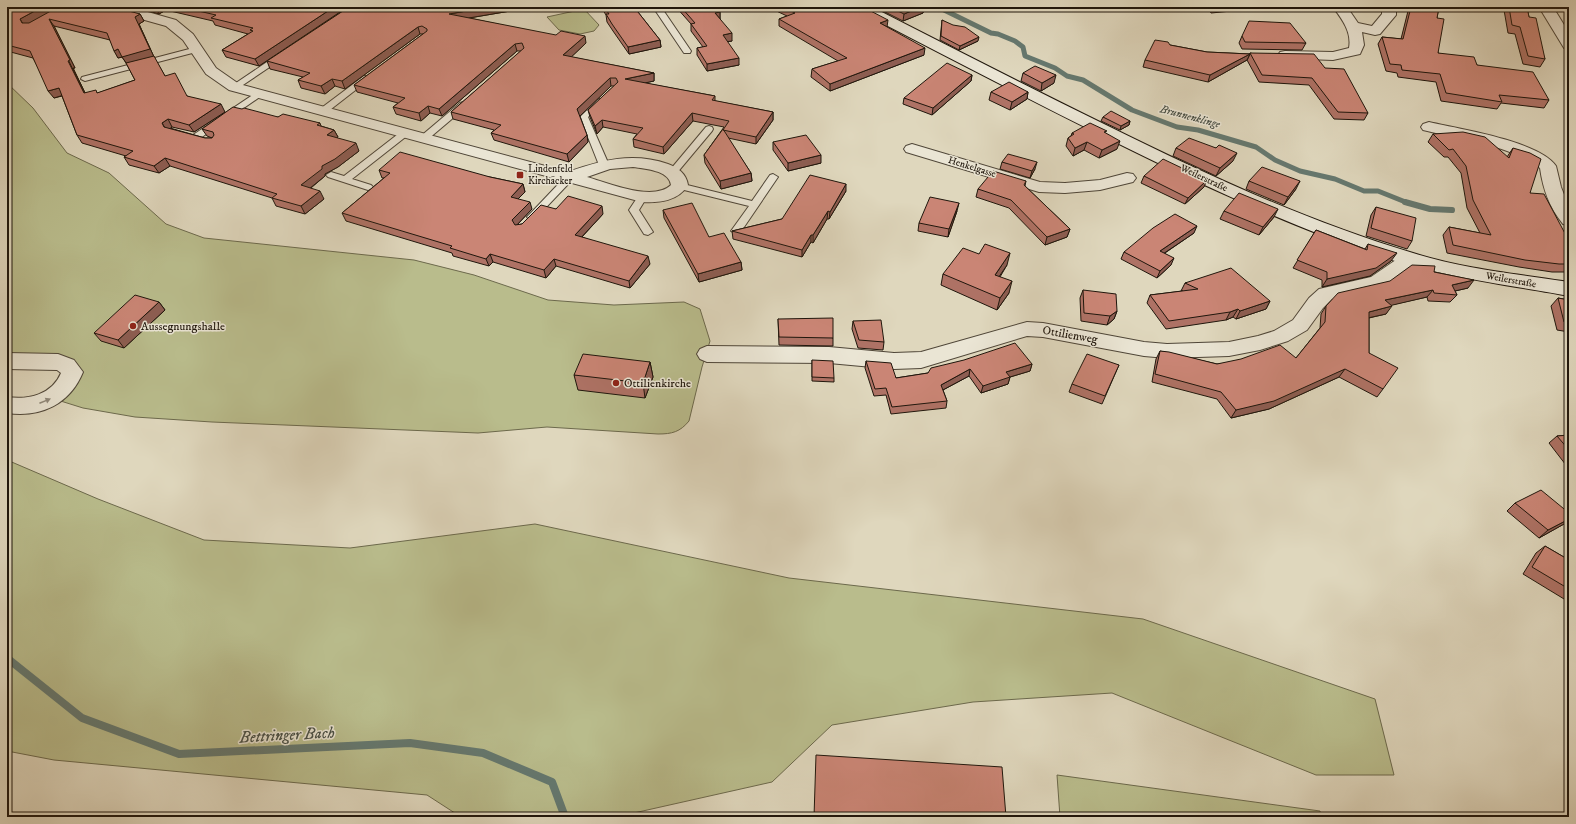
<svg xmlns="http://www.w3.org/2000/svg" width="1576" height="824" viewBox="0 0 1576 824" font-family="'IM FELL DW Pica',serif">
	<style>
		.green { fill: #b9bc8c; stroke: #6c694c }
		.lines { fill: none; stroke-linecap: round; stroke-linejoin: round }
		.stream-far2 { stroke: #65786f; stroke-width: 5 }
		.stream-far1 { stroke: #65786f; stroke-width: 6 }
		.stream { stroke: #65786f; stroke-width: 8 }
		.lane-casing { stroke: #4f4638; stroke-width: 2 }
		.street-casing { stroke: #4f4638; stroke-width: 2 }
		.secondary-casing { stroke: #1f160c; stroke-width: 2 }
		.lane { fill: #eae5d4; fill-rule: evenodd }
		.street { fill: #eae5d4; fill-rule: evenodd }
		.secondary { fill: #eae5d4; fill-rule: evenodd }
		.wall { fill: #ae7265; stroke: #1f160c; fill-rule: evenodd }
		.shaded-wall { fill: #8d5d52; stroke: #1f160c }
		.building { fill: #ca8575; stroke: #1f160c }
		.oneway { fill: #8f887a }
		.poi-dot { fill: #8f2418; stroke: #eae5d4; stroke-width: 1.5 }
		.labels { text-anchor: middle; dominant-baseline: central; stroke-width: 3; stroke-linejoin: round; paint-order: stroke }
		.far-street-label { font-size: 10px; fill: #1f160c; stroke: #eae5d4 }
		.far-poi-label { font-size: 10px; fill: #1f160c; stroke: #eae5d4; text-anchor: start }
		.far-water-label { font-size: 11px; font-style: italic; fill: #484f46; stroke: #eae5d4 }
		.poi-label { font-size: 12px; fill: #1f160c; stroke: #eae5d4; text-anchor: start }
		.street-label { font-size: 12px; fill: #1f160c; stroke: #eae5d4 }
		.near-water-label { font-size: 16px; font-style: italic; fill: #484f46; stroke: #eae5d4 }
	</style>
	<rect width="100%" height="100%" fill="#dfd7bd"/>
	<filter id="stains"><feTurbulence type="fractalNoise" baseFrequency=".005" numOctaves="4"/><feColorMatrix values="0 0 0 0 .2 0 0 0 0 .09 0 0 0 0 .02 0 0 0 .5 -.17"/></filter>
	<radialGradient id="worn" r=".72"><stop offset=".6" stop-color="#630" stop-opacity="0"/><stop offset="1" stop-color="#630" stop-opacity=".3"/></radialGradient>
	<path class="green" d="M584 9 599 25 594 31 580 34 559 30 547 17Z
		M7 83 33 108 67 153 109 173 166 224 204 238 414 260 474 275 548 300 614 305 684 302 700 309 710 341 702 367 689 421C680 432 672 434 658 434L547 427 478 433 212 422 135 417 83 408 51 398 72 372 7 361Z
		M7 460 98 499 204 540 350 548 535 524 789 578 1143 619 1375 699 1394 775H1316L1112 693 973 702 832 725 772 782 616 817H461L427 795 54 760 7 751Z
		M1057 775 1320 811 1321 817H1060Z"/>
	<g class="lines">
		<path class="stream-far2" d="M942 7V9L991 33 998 34 1015 41 1023 47 1025 56 1055 68 1067 76 1083 80 1132 110 1177 127 1198 130 1256 147 1275 160 1300 171 1335 179 1364 191H1378L1408 203"/>
		<path class="stream-far1" d="M1405 202 1430 209 1452 210"/>
		<path class="stream" d="M7 658 82 718 179 754 410 743 483 753 552 782 565 817"/>
		<defs>
			<path id="lane" d="M653 7H661L691 51 690 53H684Z
				M197 47H200V51L85 81 81 79 82 77Z
				M279 54H285L286 56 237 89H234L230 87Z
				M364 76H370L371 78 326 113H320L319 111 320 109Z
				M257 92H260L264 94 199 139H193L192 137 193 135Z
				M600 99 604 102 588 117 609 165 604 168 599 165 580 117 597 100Z
				M463 102 466 103 467 105 466 107 427 140H421L420 138 421 136 460 103Z
				M709 126 712 127 713 129 712 131 676 174H670L668 172 670 170 706 127Z
				M405 130 409 133 408 135 352 179 371 185 373 187 371 189 368 190 328 177 326 175 331 172 344 176 402 131Z
				M570 174 573 175 575 177 573 179 535 219H529L527 217 529 215 567 175Z
				M773 174 778 177 740 233 736 234 731 231 749 206 676 188 674 186 679 183 752 201 770 175Z
				M642 194 647 197 639 210 653 232 648 235 644 234 629 210 639 195Z"/>
			<path id="street" d="M107 7H130L176 20 193 34 216 68 239 84 568 172C602 160 633 152 668 164 678 168 686 173 688 185 678 201 660 203 642 202L229 90 206 74 183 40 166 26 109 10ZM633 167C645 169 669 170 671 185 653 202 608 183 587 177L610 169Z
				M1333 7H1347L1358 23 1372 26 1382 14V7H1396V15L1380 34 1375 35 1362 32 1364 45 1360 54 1333 60 1280 58 1278 55 1280 52 1285 51 1333 52 1349 48C1352 32 1342 19 1333 7Z
				M1539 7H1553L1569 33V49L1564 48Z
				M1429 122C1459 129 1539 141 1556 166L1561 187 1569 207V226L1563 224C1549 207 1543 189 1540 168 1507 144 1462 140 1423 130L1421 127 1423 124Z
				M912 144 1040 182 1065 183 1100 180 1127 173 1133 174 1136 178 1133 182 1100 190 1065 193 1039 192 906 152 904 149 906 146Z
				M1410 253 1417 255 1419 259 1417 263 1384 287 1332 299 1323 308 1307 330 1288 341 1260 350 1229 356 1167 358 1144 356 1043 337 1027 336 921 368 894 369 829 363 707 362 700 359 697 354 700 349 707 346 829 347 894 353 921 352 1027 322 1043 323 1144 342 1167 344 1229 342 1258 336 1274 331 1293 320 1309 298 1319 289 1371 277 1403 255Z
				M7 353 58 354 74 360 83 372C70 404 41 418 7 413V397C28 400 52 395 61 373L57 370 7 369Z"/>
			<path id="secondary" d="M855 7H872C950 47 1027 86 1106 125 1205 174 1306 221 1413 253 1463 269 1517 274 1569 282V296C1514 286 1459 279 1405 264 1331 242 1259 210 1189 178 1077 125 967 67 857 10Z"/>
		</defs>
		<use href="#lane" class="lane-casing"/>
		<use href="#street" class="street-casing"/>
		<use href="#secondary" class="secondary-casing"/>
		<use href="#lane" class="lane"/>
		<use href="#street" class="street"/>
		<use href="#secondary" class="secondary"/>
	</g>
	<path class="wall" d="M7 7 140 14 144 21 139 24 154 57 165 76 187 96 225 112 194 132 172 127 170 128 205 138H212L207 136 202 129 278 117 320 123 321 126 334 130 338 137 337 138 359 151 338 167 325 174V176L311 188 324 199 305 214 276 206 272 198 170 166 159 173 129 165 124 157 126 156 82 143 77 135 62 96 54 98 33 58 7 51ZM54 26 110 40 118 58 122 57 126 63 135 80 98 93H85L73 68H75Z
		M135 7H534L469 18 586 43 571 57 654 73V81L644 83 715 96V101L773 112V120L756 144 728 138 751 173 752 181 721 189 705 163 704 155 724 127 693 121 664 154 634 147 633 139 637 134 603 127 597 134 590 117 588 110 614 86H611L580 116 587 135 588 142 569 162 494 140 491 133 494 130 453 119 451 112 521 51H517L442 116 430 113 421 121 396 114 393 107 398 103 357 92 354 85 423 34H420L345 89 335 86 325 94 301 88 298 80 303 77 270 69 267 61 348 8H346L259 66 226 57 222 50 248 34 215 25 213 21 166 10 159 14Z
		M601 7H634L660 40 661 47 629 54 613 31 607 22 606 15Z
		M676 7H715L720 12V19L732 41 727 42 739 65 707 71 697 55V48L703 47 691 31V24Z
		M768 7H863L887 27 924 55 830 91 811 77 812 69 838 61 779 26V19L787 16Z
		M875 7H924L923 13 903 21Z
		M1208 7H1273L1211 13Z
		M1409 7H1439L1437 18 1438 53 1477 65 1549 100 1544 108 1501 103 1497 109 1441 101 1436 82 1398 77 1397 73 1386 71 1378 44 1382 37 1401 39Z
		M1497 7H1527L1529 17 1545 59 1540 67 1523 64 1515 34 1508 33 1504 10 1497 9Z
		M942 20 978 41 959 50 940 40Z
		M1242 36 1306 43 1302 50 1242 49 1239 43Z
		M1170 45 1207 52 1250 54 1247 60 1208 82 1143 67 1145 60Z
		M1250 53 1325 68 1368 113 1364 120 1334 119 1309 85 1259 82 1247 60Z
		M1023 73 1054 83 1041 91 1021 81Z
		M972 75 971 81 932 115 903 104 904 98Z
		M991 92H1028L1027 99 1010 110 989 100Z
		M1103 117 1130 121 1129 125 1120 130 1101 121Z
		M1072 133H1106L1117 149 1099 158 1084 150 1073 156 1066 146 1068 138 1071 136Z
		M1433 134 1507 157 1513 148 1530 193 1569 241V272H1552L1519 267 1447 253 1443 235 1449 227 1480 233 1467 208 1461 173 1448 157H1444L1428 142Z
		M773 142 821 163 788 171 773 150Z
		M1176 148H1216L1233 161 1216 176 1173 156Z
		M1002 162 1035 169 1030 178 1000 169Z
		M379 170 490 177 523 184 525 192 518 199 532 209 517 225 522 224 556 209 603 214 582 237 650 264 630 288 556 266 546 278 493 262 489 266 453 256 452 253 346 221 342 213 384 178H382Z
		M1144 176 1204 187 1185 204 1141 183Z
		M1026 181 1025 186 1070 229 1067 237 1045 245 1009 208 976 197 978 189Z
		M1249 181 1296 189 1284 205 1246 189Z
		M846 191 829 219H827L813 243 811 242 802 257 733 239 732 231 782 219Z
		M1376 207 1412 241 1407 249 1366 236 1371 215Z
		M663 210 709 237 741 262 742 270 699 282 664 218Z
		M957 211 948 237 918 231 919 223Z
		M1224 211 1274 217 1259 235 1220 219Z
		M1316 230 1365 249 1368 244 1391 261 1370 276 1322 287V280L1293 268Z
		M1194 233 1165 253 1171 265 1157 278 1121 259 1124 252Z
		M1007 265 1000 277 1009 293 997 310 941 285 943 274Z
		M1434 272 1468 288 1455 291 1457 295 1450 302 1428 301 1427 297 1391 305 1386 314 1369 318V353L1383 389 1377 397 1339 377 1269 409 1231 418 1217 399 1152 382 1156 359 1160 351 1217 364 1296 358 1320 328 1321 314 1326 306Z
		M1185 283 1270 301 1266 309 1236 319 1233 317 1226 320 1166 329 1147 303 1150 295 1183 291H1181Z
		M1083 290 1117 311 1114 319 1107 325 1081 321 1080 298Z
		M1558 298 1569 300V332L1557 330 1551 306Z
		M159 302 165 310 124 348 101 341 94 333Z
		M778 319 833 338V346L779 345Z
		M853 321 884 342 883 350 858 348 852 329Z
		M812 360 834 378V382L812 381Z
		M866 361 896 378 928 373 1032 364 1030 371 1010 377 1008 384 981 393 969 376 943 390 947 401 946 408 891 414 886 395 874 396 865 368Z
		M650 362 653 377 645 398 578 390 574 375Z
		M1119 365 1102 404 1069 392 1072 384Z
		M1569 435V469L1549 443 1557 436Z
		M1515 503 1564 524 1539 538 1507 511Z
		M1545 546 1569 560V602L1523 574 1536 553Z"/>
	<path class="shaded-wall" d="M42 7H59L27 30 20 19Z
		M155 7H164L166 10 159 14Z
		M334 7H346V8L259 66 255 59Z
		M490 7H534L451 21 449 14Z
		M921 7H924L923 13 903 21 904 14Z
		M720 12V19L715 13Z
		M140 14 144 21 139 24 154 57 127 64 122 57 118 58 114 51 118 49 135 17Z
		M49 19 54 26 75 68H73L89 101 84 93Z
		M888 20 887 27 880 23Z
		M418 27 420 34 345 89 342 81Z
		M732 33V41L724 42 723 35Z
		M585 36 586 43 565 63 563 55Z
		M979 37 978 41 959 50 960 46Z
		M660 40 661 47 629 54 628 47Z
		M515 44 517 51 442 116 439 109Z
		M925 48 924 55 830 91V84Z
		M1250 54 1247 60 1208 82 1210 75Z
		M739 58V65L707 71V64Z
		M654 73V81L626 87 625 79Z
		M972 75 971 81 932 115 933 108Z
		M1056 75 1054 83 1041 91 1042 83Z
		M610 78 611 86 579 117 577 109Z
		M332 79 335 86 325 94 321 86Z
		M59 88 64 95 54 98 48 91Z
		M1028 92 1027 99 1010 110 1012 102Z
		M221 104 225 112 194 132 189 125Z
		M428 106 430 113 421 121 419 113Z
		M773 112V120L756 144V137Z
		M692 113 693 121 664 154 663 147Z
		M168 119 172 127 167 131 162 123Z
		M602 120 603 127 597 134 595 126Z
		M1130 121 1129 125 1120 130 1121 126Z
		M334 130 338 137 330 143 327 135Z
		M587 135 588 142 569 162 567 154Z
		M1120 141 1117 149 1099 158 1102 150Z
		M1087 142 1084 150 1073 156 1075 148Z
		M356 143 359 151 338 167 325 174V176L304 193 301 185 322 166Z
		M1237 153 1233 161 1216 176 1220 168Z
		M821 155V163L788 171V163Z
		M165 158 170 166 159 173 154 166Z
		M1037 162 1035 169 1030 178 1032 171Z
		M751 173 752 181 721 189 720 181Z
		M1207 180 1204 187 1185 204 1188 198Z
		M1300 181 1296 189 1284 205 1288 197Z
		M523 184 525 192 513 204 511 197Z
		M846 184V191L829 219 830 212Z
		M320 191 324 199 305 214 301 206Z
		M530 202 532 209 514 228 512 220Z
		M959 203 957 211 948 237 949 229Z
		M602 206 603 214 576 243 575 235Z
		M1278 209 1274 217 1259 235 1263 227Z
		M828 211 827 219 813 243V235Z
		M1197 226 1194 233 1157 258 1160 251Z
		M1070 229 1067 237 1045 245 1047 237Z
		M811 235V242L802 257V250Z
		M1010 253 1007 265 992 287 995 275Z
		M1397 253 1391 261 1370 276 1322 287 1327 279Z
		M490 254 493 262 489 266 486 259Z
		M648 256 650 264 630 288 629 281Z
		M1174 258 1171 265 1157 278 1160 271Z
		M554 259 556 266 546 278 544 270Z
		M741 262 742 270 699 282 698 274Z
		M1474 280 1468 288 1446 293 1452 285Z
		M1012 281 1009 293 997 310 1000 298Z
		M1433 290 1427 297 1380 308 1385 300Z
		M1270 301 1266 309 1236 319 1240 311Z
		M159 302 165 310 124 348 118 340Z
		M1392 306 1386 314 1363 319 1369 312Z
		M1238 309 1233 317 1226 320 1230 312Z
		M1117 311 1114 319 1107 325 1110 316Z
		M650 362 653 377 645 398 643 383Z
		M1032 364 1030 371 1010 377 1008 384 981 393 983 386 1006 372Z
		M970 369 969 376 939 392 941 385Z
		M1345 369 1339 377 1269 409 1231 418 1236 410Z
		M1569 519V520L1564 524 1539 538 1548 530Z
		M20 815 25 817H18Z"/>
	<path class="building" d="M7 7H42L20 19 22 23H29L58 7H114L140 14 135 17 150 49 122 57 118 49 114 51 107 33 49 19 70 60 68 61 84 93 96 90 97 93 135 80 126 63 154 56 165 76 175 73 187 96 221 104 189 125 168 119 162 123 164 127 205 138H212L214 135 213 132 202 129 233 107 242 109 244 108 278 117 283 114 320 123 317 125 334 130 327 135 356 143 335 159 322 166V169L301 185 320 191 301 206 272 198 277 194 165 158 154 166 124 157 133 151 77 135 59 88 48 91 30 51 7 45Z
		M181 7H334L255 59 222 50 253 31 250 30 253 28 211 18 216 15Z
		M349 7H490L449 14 556 35 561 31 585 36 563 55 654 73 625 79 715 96 712 100 773 112 756 137 723 130 729 121 692 113 663 147 633 139 643 128 602 120 595 126 588 110 618 82 616 78H610L577 109 587 135 567 154 491 133 501 125 451 112 524 48 522 43 515 44 439 109 428 106 419 113 393 107 405 98 354 85 427 31V29L422 26 418 27 342 81 332 79 321 86 298 80 310 73 267 61Z
		M604 7H634L660 40 628 47 612 24 606 14H609Z
		M681 7H715L720 12 715 13 732 33 723 35 739 58 707 64 697 48 707 46 691 24 695 23Z
		M783 7H863L888 20 880 23 925 48 830 84 812 69 847 58 779 19 795 13Z
		M890 7H921L904 14Z
		M1411 7H1439L1437 18 1444 19 1438 53 1474 57 1477 65 1533 72 1549 100 1499 95 1502 102 1446 93 1440 74 1402 70 1401 65 1390 64 1382 37 1403 39Z
		M1509 7H1527L1529 17 1536 18 1545 59 1528 56 1520 27 1512 25Z
		M942 20 953 25 965 27 979 37 960 46 941 36Z
		M1249 21 1290 23 1306 43 1245 42 1242 36Z
		M1155 40 1168 42 1170 45 1207 52 1250 54 1210 75 1145 60Z
		M1250 53 1314 54 1325 68 1344 69 1368 113 1338 112 1312 78 1262 75Z
		M947 63 972 75 933 108 904 98Z
		M1035 66 1056 75 1042 83 1023 73Z
		M1009 82 1028 92 1012 102 991 92Z
		M1111 111 1130 121 1121 126 1103 117Z
		M1090 123 1107 131 1104 132 1120 141 1102 150 1087 142 1075 148 1068 138 1074 134 1072 133Z
		M723 129 751 173 720 181 704 155Z
		M1463 132 1485 137 1509 158 1513 148 1530 153 1541 159 1530 193 1544 194 1569 241V264H1559L1525 260 1453 245 1449 227 1491 235 1473 200 1466 166 1453 149 1449 150 1433 134Z
		M806 135 821 155 788 163 773 142Z
		M1189 138 1216 148 1219 145 1237 153 1220 168 1176 148Z
		M400 152 490 177 523 184 511 197 530 202 512 220 515 225 522 224 541 205 556 209 568 196 602 206 575 235 648 256 629 281 554 259 544 270 490 254 486 259 450 248 452 246 342 213 390 173 379 170Z
		M1008 154 1037 162 1032 171 1002 162Z
		M1163 159 1207 180 1188 198 1144 176Z
		M1262 167 1300 181 1288 197 1249 181Z
		M993 171 1026 181 1024 185 1070 229 1047 237 1011 200 978 189Z
		M810 175 846 184 830 212 828 211 813 235H811L802 250 732 231 782 219Z
		M1239 193 1278 209 1263 227 1224 211Z
		M930 197 959 203 949 229 919 223Z
		M692 203 709 237 724 233 741 262 698 274 663 210Z
		M1376 207 1416 218 1412 241 1371 228Z
		M1175 214 1197 226 1160 251 1174 258 1160 271 1124 252 1153 228Z
		M1316 230 1367 250 1368 244 1397 253 1376 268 1327 279V272L1297 260Z
		M985 244 1010 253 995 275 1012 281 1000 298 943 274 963 248 979 254Z
		M1412 265 1435 266 1434 272 1474 280 1452 285 1457 295 1434 293 1433 290 1385 300 1392 306 1369 312V353L1398 368 1383 389 1345 369 1274 401 1236 410 1221 392 1155 374 1160 351 1169 352 1217 364 1241 359 1280 345 1296 358 1325 322 1326 306 1338 293 1390 281Z
		M1231 268 1270 301 1240 311 1238 309 1230 312 1169 321 1150 295 1198 289 1185 283Z
		M1083 290 1116 294 1117 311 1110 316 1084 313Z
		M135 295 159 302 118 340 94 333Z
		M1558 298 1569 300V323L1564 322Z
		M833 318V338L779 337 778 319Z
		M881 320 884 342 859 340 853 321Z
		M1015 343 1032 364 1006 372 1010 377 983 386 970 369 941 385 947 401 892 407 886 388 875 389 866 361 891 363 896 378 928 373 931 368 964 360Z
		M583 354 650 362 643 383 574 375Z
		M1087 354 1119 365 1105 396 1072 384Z
		M812 360 833 361 834 378 812 377Z
		M1569 435V450L1557 436Z
		M1541 490 1569 513V519L1548 530 1515 503Z
		M1545 546 1569 560V589L1532 567Z
		M816 755 1002 767 1006 817H814Z
		M7 811 20 815 18 817H7Z"/>
	<defs><path id="oneway-solid" d="M-6-.8H1V-3.2L6.5 0L1 3.2V.8H-6Z"/></defs>
	<use class="oneway" href="#oneway-solid" transform="translate(45 401) rotate(-22)"/>
	<g class="poi-dot">
		<rect x="516" y="171" width="8" height="8" rx="2"/>
		<circle cx="133" cy="326" r="4"/>
		<circle cx="616" cy="383" r="4"/>
	</g>
	<g class="labels">
		<g class="far-street-label">
			<text transform="translate(972 167) rotate(17)">Henkelgasse</text>
			<text transform="translate(1204 178) rotate(25)">Weilerstraße</text>
			<text transform="translate(1511 280) rotate(10)">Weilerstraße</text>
		</g>
		<g class="far-poi-label">
			<text x="528" y="169">Lindenfeld<tspan x="528" dy="12">Kirchäcker</tspan></text>
		</g>
		<g class="far-water-label">
			<text transform="translate(1190 117) rotate(15)">Brunnenklinge</text>
		</g>
		<g class="poi-label">
			<text x="141" y="326">Aussegnungshalle</text>
			<text x="624" y="383">Ottilienkirche</text>
		</g>
		<g class="street-label">
			<text transform="translate(1070 335) rotate(10)">Ottilienweg</text>
		</g>
		<g class="near-water-label">
			<text transform="translate(287 735) rotate(-3)">Bettringer Bach</text>
		</g>
	</g>
	<rect width="1576" height="824" fill="none" stroke="#dfd7bd" stroke-width="24"/>
	<rect x="8" y="8" width="1560" height="808" fill="none" stroke="#1f160c" stroke-width="2"/>
	<rect x="12" y="12" width="1552" height="800" fill="none" stroke="#1f160c"/>
	<rect width="100%" height="100%" filter="url(#stains)"/>
	<rect width="100%" height="100%" fill="url(#worn)"/>
</svg>
